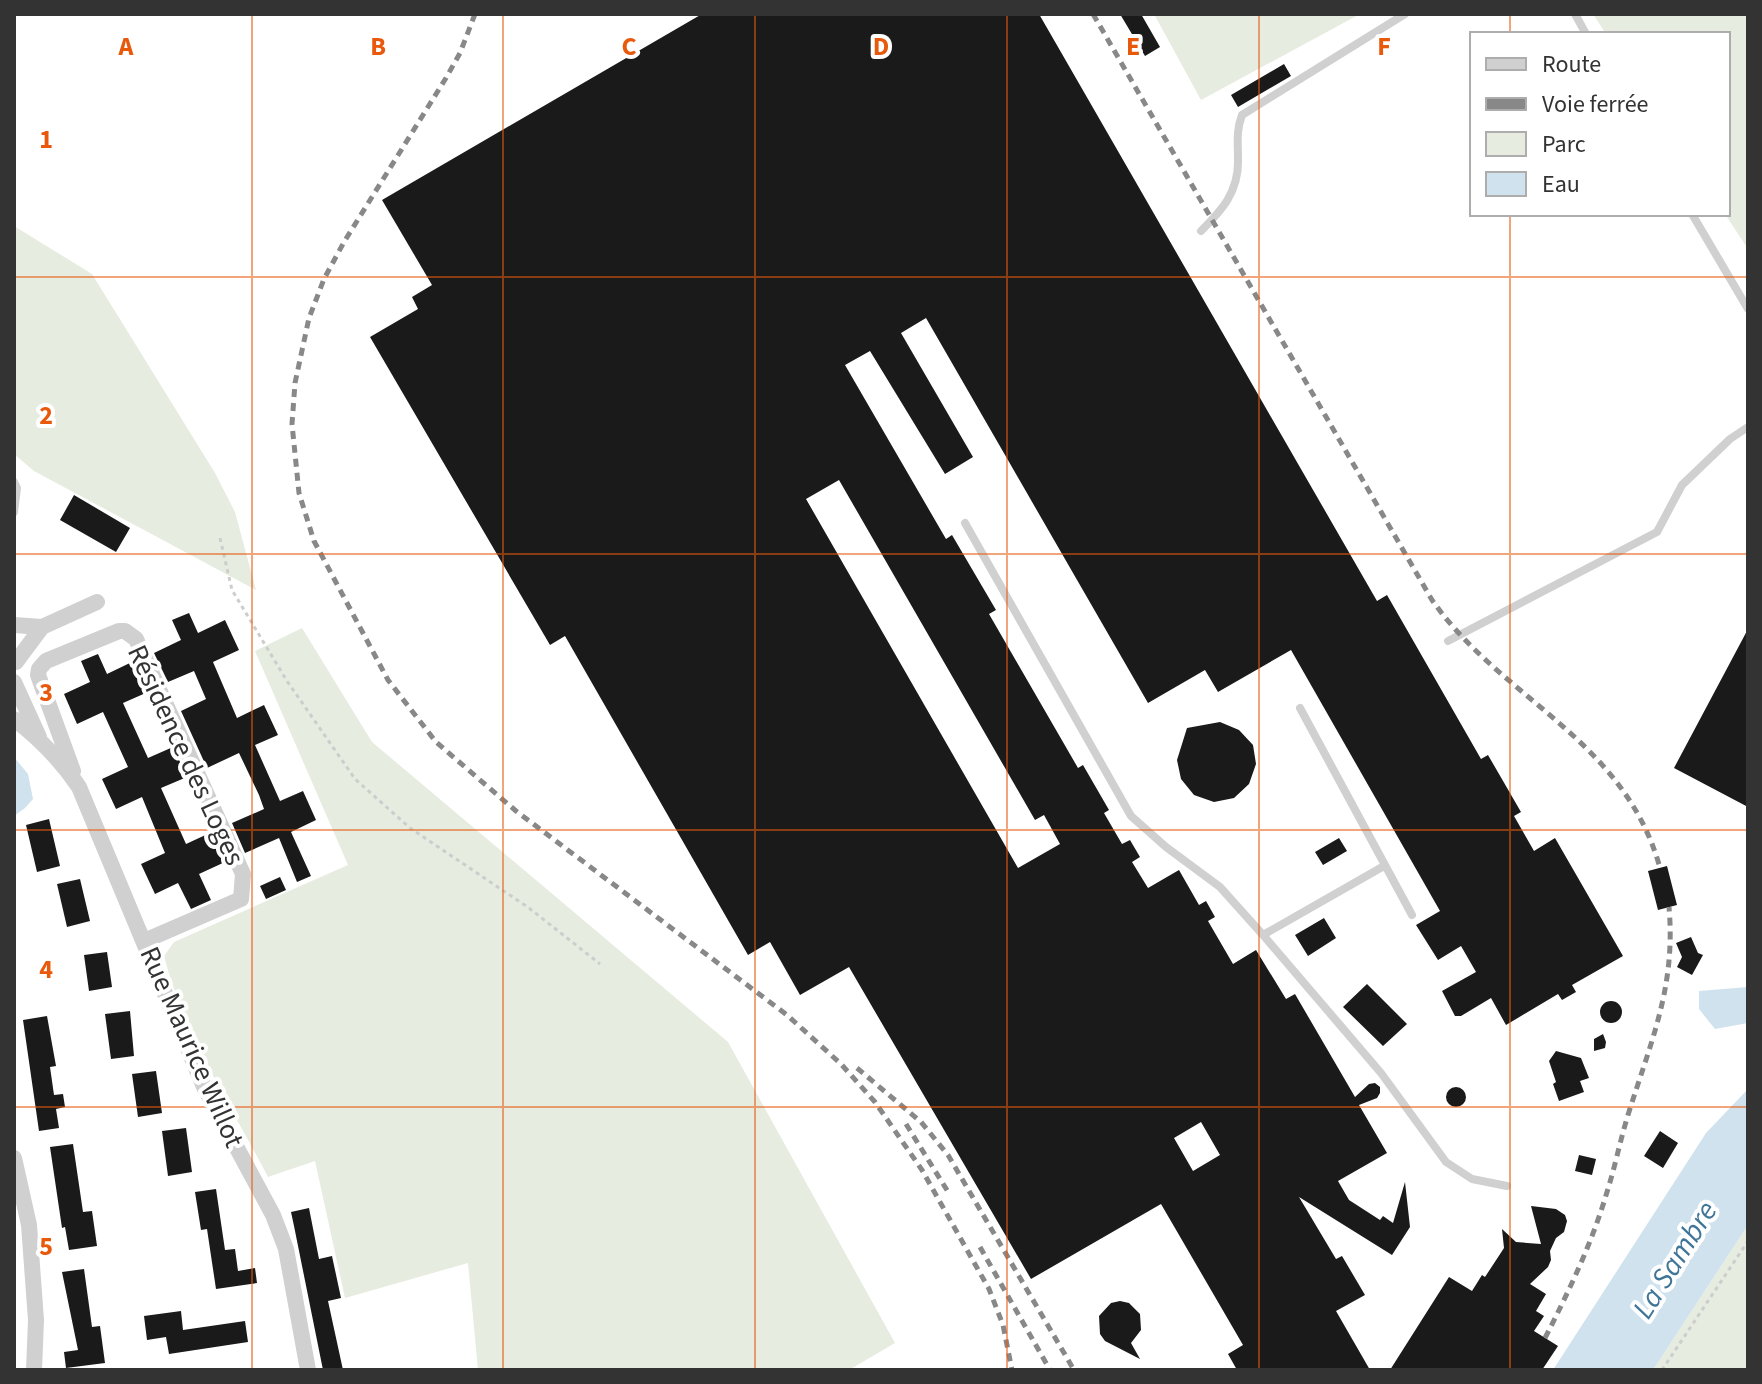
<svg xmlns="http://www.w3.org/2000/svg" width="1762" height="1384" viewBox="0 0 1762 1384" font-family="'Source Sans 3',sans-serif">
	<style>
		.green { fill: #e6ecdf }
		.water { fill: #cfe2ee }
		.building { fill: #1a1a1a; fill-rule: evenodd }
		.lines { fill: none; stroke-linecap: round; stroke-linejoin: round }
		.path { stroke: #cdcdcd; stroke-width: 3; stroke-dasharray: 4 4; stroke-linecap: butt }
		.lane { stroke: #d0d0d0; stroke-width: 8 }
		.street { stroke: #d0d0d0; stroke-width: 16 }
		.rail { stroke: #888; stroke-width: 5; stroke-dasharray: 8 6; stroke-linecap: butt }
		.grid { fill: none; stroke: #e8590c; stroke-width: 2; stroke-opacity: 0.55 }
		.labels { text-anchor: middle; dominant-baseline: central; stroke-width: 8; stroke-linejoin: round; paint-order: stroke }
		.street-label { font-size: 28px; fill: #333; stroke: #fff }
		.water-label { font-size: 30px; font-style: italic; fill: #3f7597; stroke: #fff }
		.grid-label { font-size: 26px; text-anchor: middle; font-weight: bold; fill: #e8590c; stroke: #fff; stroke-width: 8; stroke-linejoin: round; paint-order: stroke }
	</style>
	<rect width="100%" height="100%" fill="#fff"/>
	<path class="green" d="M1154 14H1360L1201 100Z
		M1593 14H1744L1748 20V249L1725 214H1728V34H1606Z
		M14 226 92 274 215 473 235 512 256 590 34 471 14 454Z
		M302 628 372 742 728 1042 895 1343 849 1370H478L468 1263 345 1298 315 1161 268 1177C231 1106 184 1034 164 956L174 942 348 865 255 651Z
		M1748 1225V1370H1653Z"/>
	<path class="water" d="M14 757 28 774 33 799 25 808 14 816Z
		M1748 987V1023L1715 1029 1699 1009V991Z
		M1748 1089V1225L1653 1370H1553L1706 1133Z"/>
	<path class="building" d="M702 14H1039L1377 601 1387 595 1481 759 1488 755 1521 812 1514 816 1534 851 1555 838 1623 956 1572 985 1576 992 1562 1000 1558 994 1506 1025 1491 998 1461 1016H1455L1442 991 1476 972 1461 946 1438 960 1416 925 1440 911 1291 650 1218 692 1205 670 1148 703 926 318 901 333 973 457 945 474 870 351 845 365 946 539 952 535 996 610 989 614 1078 768 1083 765 1109 810 1104 813 1122 844 1130 840 1140 857 1132 862 1148 888 1179 870 1199 905 1206 901 1215 917 1208 921 1233 964 1256 950 1286 999 1295 994 1355 1097 1369 1084 1375 1083 1380 1087V1093L1377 1098 1359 1105 1387 1153 1338 1181 1349 1200 1380 1220 1383 1216 1393 1223 1405 1182 1410 1227 1392 1255 1299 1197 1336 1259 1342 1256 1365 1295 1336 1311 1370 1370H1237L1228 1354 1243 1345 1161 1204 1031 1279 849 967 800 995 770 942 748 955 565 636 550 645 370 337 418 309 412 297 432 285 382 200ZM839 480 1035 820 1044 815 1060 844 1018 868 806 499ZM1201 1122 1220 1155 1193 1171 1174 1138Z
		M1120 14H1141L1160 47 1145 56Z
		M1284 64 1291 76 1238 107 1231 95Z
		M74 495 130 528 116 552 60 520Z
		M189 613 198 633 225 620 239 650 213 662 237 718 264 705 278 735 255 745 280 801 303 791 316 820 291 832 311 876 297 882 279 838 245 853 232 823 264 809 259 795 239 753 207 768 181 711 206 699 194 671 168 682 154 653 181 640 172 620Z
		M1748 629V807L1674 768Z
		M98 654 107 674 134 661 148 692 123 703 148 758 173 747 187 777 161 788 186 844 212 832 225 862 199 874 211 900 191 909 178 883 155 894 141 864 165 853 142 797 116 809 102 779 128 767 103 712 77 724 64 694 90 682 81 661Z
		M1220 722 1239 730 1253 745 1256 764 1249 784 1234 798 1214 802 1194 795 1181 779 1177 760 1187 728Z
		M49 819 60 866 37 872 26 825Z
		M1339 838 1347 851 1323 865 1315 852Z
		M1667 866 1677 905 1658 910 1648 871Z
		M280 877 286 890 266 899 260 886Z
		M80 879 90 921 67 927 57 884Z
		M1324 918 1336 938 1308 956 1295 935Z
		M1691 937 1698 953 1703 955 1692 975 1677 967 1682 957 1676 943Z
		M107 952 112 987 89 991 84 955Z
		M1367 984 1407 1024 1383 1046 1343 1007Z
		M1600 1012a11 11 0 1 1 22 0a11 11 0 1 1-22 0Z
		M130 1011 134 1056 111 1059 105 1014Z
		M47 1016 56 1066 50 1067 54 1095 63 1094 65 1107 56 1109 59 1128 39 1131 23 1020Z
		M1603 1034 1606 1042 1605 1048 1594 1051V1039Z
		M1556 1051 1581 1058 1589 1078 1580 1081 1584 1092 1559 1101 1553 1084 1556 1082 1549 1061Z
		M156 1071 162 1113 138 1117 132 1074Z
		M1446 1097a10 10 0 1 1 20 0a10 10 0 1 1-20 0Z
		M186 1128 192 1172 168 1176 162 1131Z
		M1660 1131 1678 1143 1663 1168 1644 1156Z
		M73 1144 83 1212 92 1211 97 1246 69 1250 65 1227 62 1228 50 1147Z
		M1579 1155 1596 1159 1592 1175 1575 1171Z
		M216 1189 225 1250 235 1249 238 1271 255 1268 257 1283 216 1289 207 1229 201 1230 195 1192Z
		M1531 1206 1556 1209 1565 1215 1567 1221 1564 1232 1556 1238 1550 1251 1551 1260 1548 1267 1530 1284 1546 1294 1536 1311 1544 1316 1534 1331 1558 1346 1542 1370H1390L1449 1277 1472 1291 1482 1275 1485 1277 1504 1248 1502 1229 1516 1242 1541 1244Z
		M309 1208 319 1259 332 1256 341 1298 328 1301 343 1370H323L294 1226 291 1212Z
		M84 1269 92 1327 100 1326 105 1363 66 1368 64 1352 78 1350 62 1272Z
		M1120 1301 1129 1303 1140 1314 1141 1330 1131 1343 1140 1359 1105 1341 1100 1334 1099 1316 1111 1303Z
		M181 1311 183 1330 245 1321 248 1342 169 1354 166 1337 147 1340 144 1316Z"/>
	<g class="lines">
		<path class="path" d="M220 538 232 590 287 681 355 779 410 828 529 908 600 964
			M1662 1370 1748 1241"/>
		<path class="lane" d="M1575 14 1586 34
			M1692 214 1748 309
			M1201 231C1222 210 1239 192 1238 159 1238 143 1236 131 1242 115L1405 14
			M14 482 17 488 14 512
			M965 523 1131 816 1166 847 1220 887 1263 935 1381 1073 1446 1162 1472 1179 1507 1186
			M1448 641 1657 532 1682 485 1730 439 1748 427
			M1300 708 1412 915
			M1263 935 1384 866"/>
		<path class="street" d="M14 625 42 627 97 602
			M16 662 42 627
			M14 682 39 737
			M14 719C40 739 61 760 79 787L204 1087 273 1215 286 1249 308 1370
			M73 771 38 675 39 669 46 661 119 631H125L136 639 243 874 241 899 144 941
			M14 1158 29 1225 36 1320 34 1370"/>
		<path class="rail" d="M475 14 460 53 446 78 344 242 324 279 309 318 295 383 292 424 299 493 314 541 388 680 436 742 516 811 787 1015 841 1064 875 1102 922 1170 989 1289 1003 1325 1012 1370
			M1093 14 1432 600C1502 700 1624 738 1660 868
			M857 1068 921 1122 948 1155 1074 1370
			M906 1124 950 1195
			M980 1247 1050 1370
			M1545 1338C1569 1291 1592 1243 1607 1192 1615 1167 1620 1141 1628 1115 1651 1041 1676 987 1669 907"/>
	</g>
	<path class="grid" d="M252 14V1370M503 14V1370M755 14V1370M1007 14V1370M1259 14V1370M1510 14V34M1510 214V1370M14 277H1748M14 554H1748M14 830H1748M14 1107H1748"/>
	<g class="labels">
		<g class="street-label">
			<text transform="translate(186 755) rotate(65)">Résidence des Loges</text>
			<text transform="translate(192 1047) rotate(66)">Rue Maurice Willot</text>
		</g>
		<g class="water-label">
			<text transform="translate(1675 1260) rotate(-58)">La Sambre</text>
		</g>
	</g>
	<g class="grid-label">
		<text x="126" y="55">A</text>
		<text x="378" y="55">B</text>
		<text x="629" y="55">C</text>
		<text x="881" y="55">D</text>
		<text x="1133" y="55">E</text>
		<text x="1384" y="55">F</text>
		<text x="46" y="148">1</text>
		<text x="46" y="424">2</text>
		<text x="46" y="701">3</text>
		<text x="46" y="978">4</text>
		<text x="46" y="1255">5</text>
	</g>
	<rect width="1762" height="1384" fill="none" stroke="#333333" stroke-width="32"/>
	<rect x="1470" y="32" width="260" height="184" fill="#ffffff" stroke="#adadad" stroke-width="2"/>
	<rect x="1486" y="58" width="40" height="12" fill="#d0d0d0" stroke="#adadad" stroke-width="2"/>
	<text x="1542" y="72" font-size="24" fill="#333333">Route</text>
	<rect x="1486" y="98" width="40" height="12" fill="#888888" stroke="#adadad" stroke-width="2"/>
	<text x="1542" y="112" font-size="24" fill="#333333">Voie ferrée</text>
	<rect x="1486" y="132" width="40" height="24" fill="#e6ecdf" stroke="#adadad" stroke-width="2"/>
	<text x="1542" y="152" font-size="24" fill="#333333">Parc</text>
	<rect x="1486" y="172" width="40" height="24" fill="#cfe2ee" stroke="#adadad" stroke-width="2"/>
	<text x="1542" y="192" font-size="24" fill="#333333">Eau</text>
</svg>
